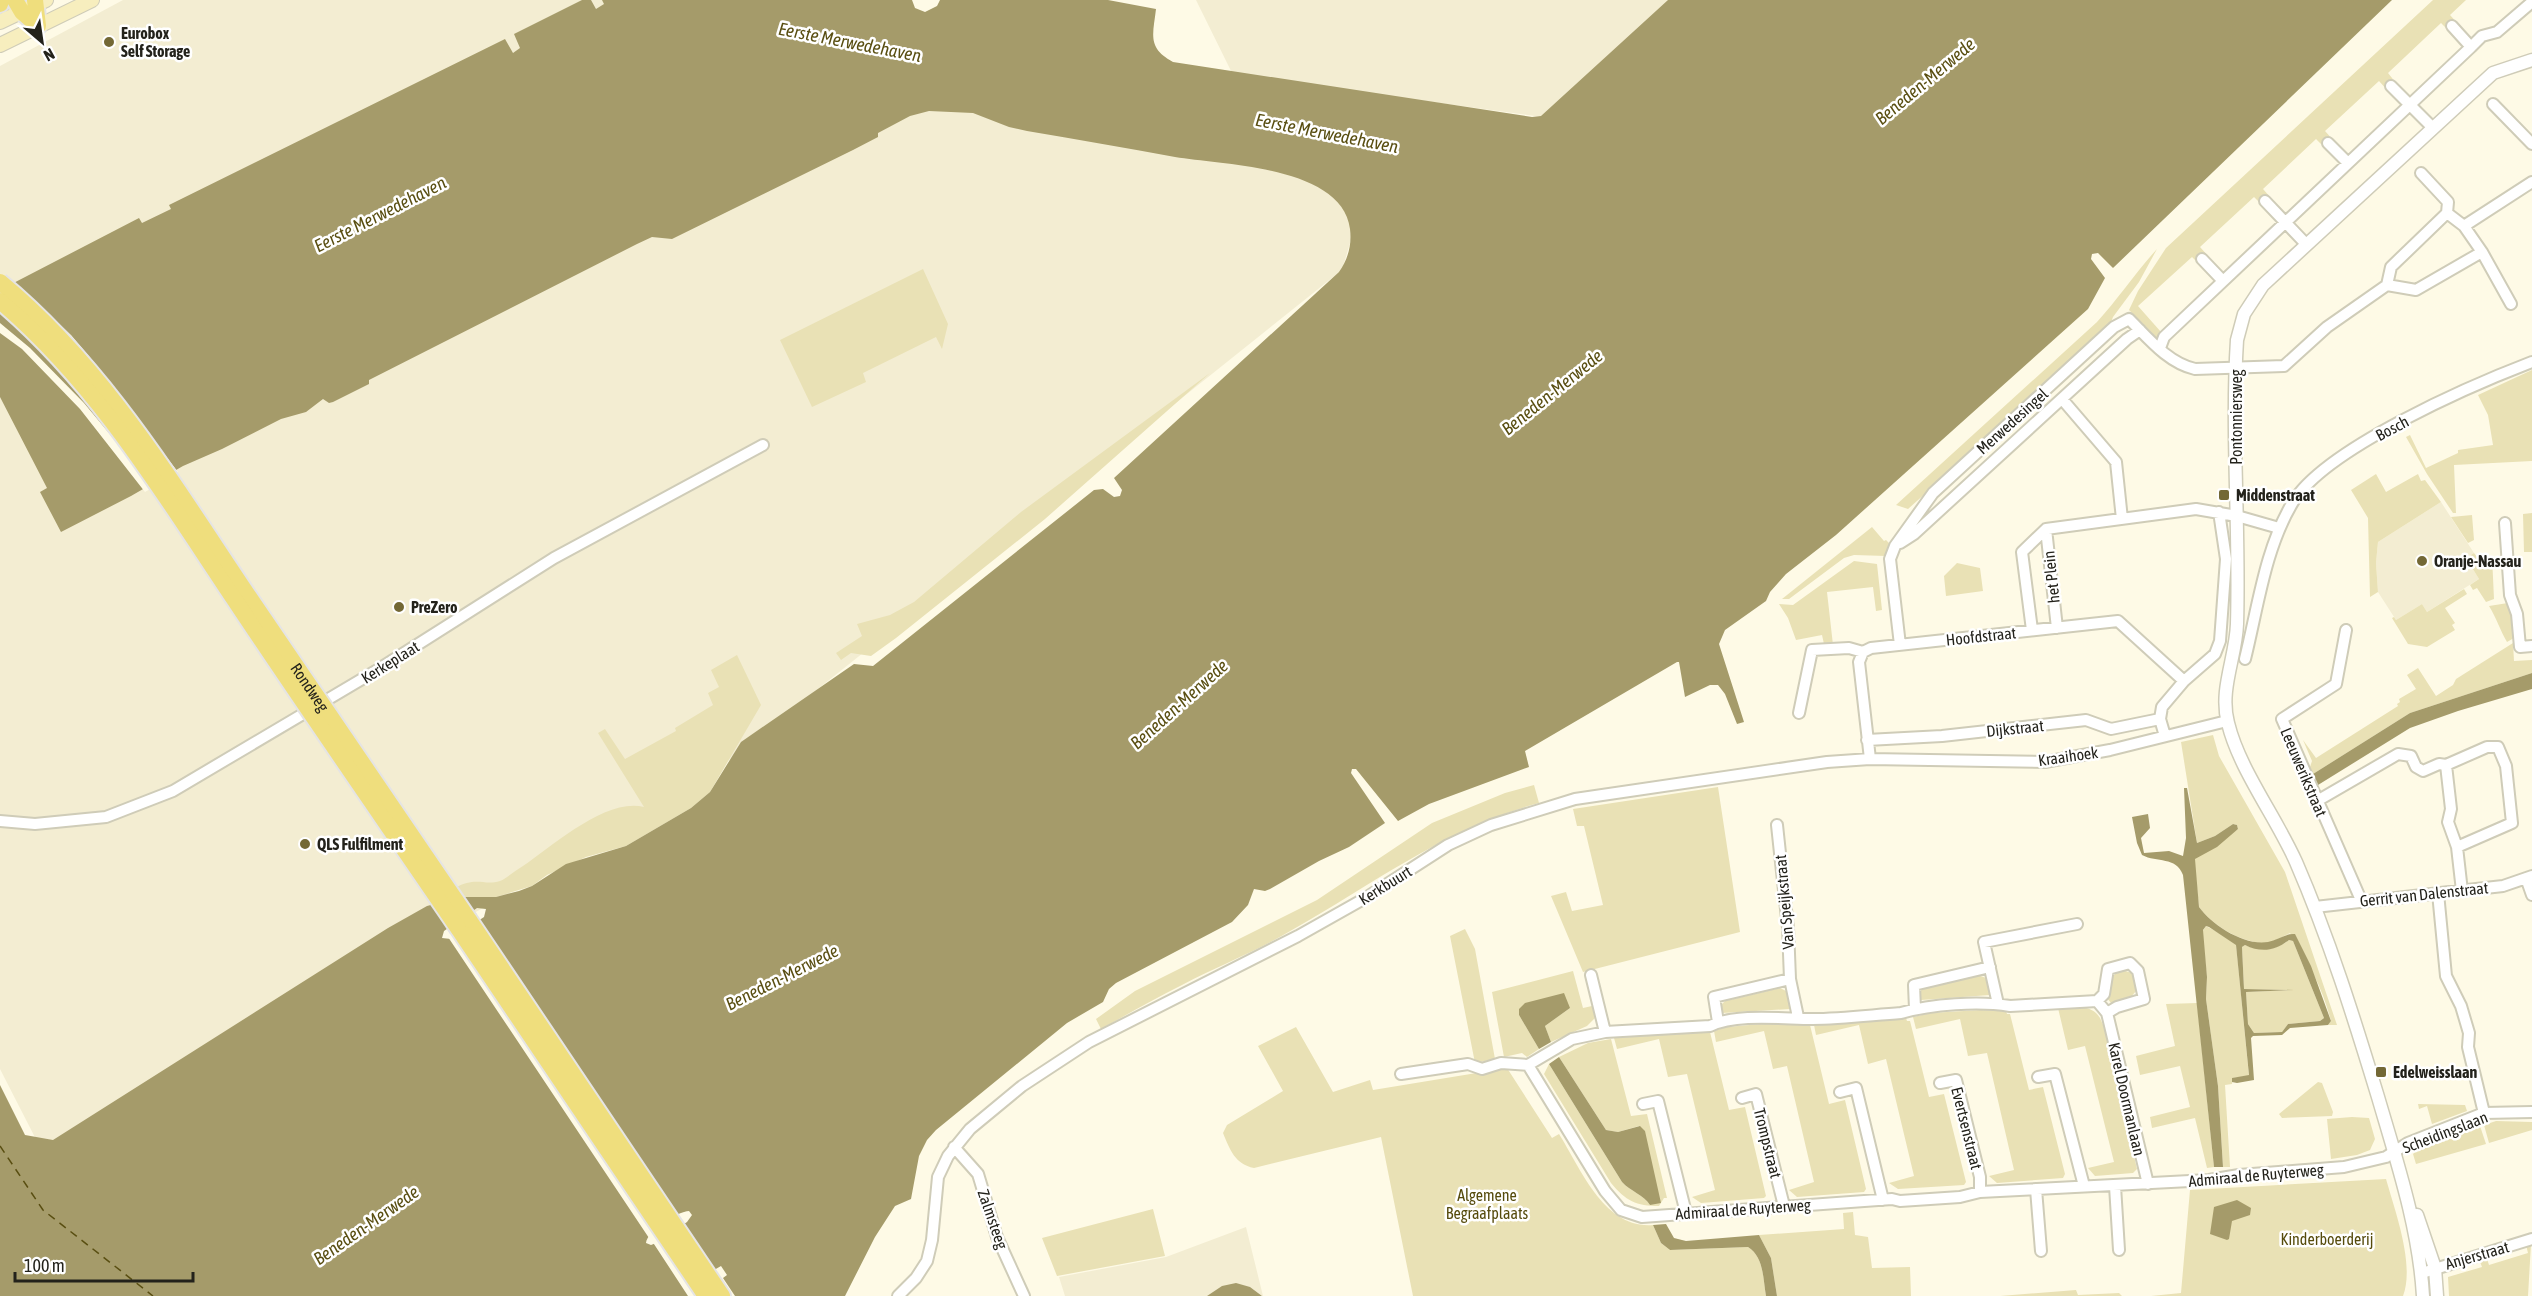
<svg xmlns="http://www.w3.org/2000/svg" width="2532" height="1296" viewBox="0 0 2532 1296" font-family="'Asap Condensed',sans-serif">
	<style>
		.built { fill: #f3edd2 }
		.green { fill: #e9e1b5 }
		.water { fill: #a59b6a; fill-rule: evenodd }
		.pier { fill: #fefae6 }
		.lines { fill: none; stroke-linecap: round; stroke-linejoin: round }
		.ferry { stroke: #594e11; stroke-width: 1.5; stroke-dasharray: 8 6; stroke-linecap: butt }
		.minor-casing { stroke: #cfccb8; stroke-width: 14 }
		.tertiary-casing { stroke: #cfccb8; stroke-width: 15 }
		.secondary-casing { stroke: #cfccb8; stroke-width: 16 }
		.primary-casing { stroke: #e5e4e4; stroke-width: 20 }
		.minor { stroke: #fff; stroke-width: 10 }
		.tertiary { stroke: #fff; stroke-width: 12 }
		.secondary { stroke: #f7eebe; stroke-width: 14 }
		.primary { stroke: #efde7d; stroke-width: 16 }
		.primary-bridge-casing { stroke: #e5e4e4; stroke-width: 20; stroke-linecap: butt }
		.primary-bridge { stroke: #efde7d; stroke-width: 16 }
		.poi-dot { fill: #736835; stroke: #fff; stroke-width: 2 }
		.labels { text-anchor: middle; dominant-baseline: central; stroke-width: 5; stroke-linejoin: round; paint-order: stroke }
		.poi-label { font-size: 16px; font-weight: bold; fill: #23221b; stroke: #fff; text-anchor: start }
		.street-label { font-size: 16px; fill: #23221b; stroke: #fff }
		.park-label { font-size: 16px; fill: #564b0c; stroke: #fff }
		.water-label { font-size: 18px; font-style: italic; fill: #594e11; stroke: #fff }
	</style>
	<rect width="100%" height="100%" fill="#fefae6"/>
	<path class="built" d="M123 0H778L912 97 1271 155 1330 194 1348 214 1353 233 1342 270 689 792 44 1155 0 1069V66Z
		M1196 0H1678L1549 118 1233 75Z
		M2441 502 2474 553 2466 558 2479 579 2427 612 2422 604 2396 620 2378 592 2376 563 2378 542Z
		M1246 1227 1263 1296H1065L1059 1277 1166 1257Z"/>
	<path class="green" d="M2433 0H2466L2450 15 2459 25 2451 33 2441 23 2388 73 2396 83 2388 91 2379 81 2325 131 2334 141 2325 148 2316 139 2263 189 2270 197 2262 205 2254 197 2200 247 2209 257 2200 265 2192 257 2138 306 2161 332 2158 339 2129 310 2138 291 2166 248Z
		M2157 249 2139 282 2113 317 2108 330 1908 509 1896 505 2097 322C2118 299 2136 272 2157 249Z
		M923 269 948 324 942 349 936 337 863 373 866 382 812 407 780 340Z
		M2532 370V461L2454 465 2456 513H2453L2427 474 2406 437 2410 435 2426 468 2458 453V450L2493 445 2488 415 2478 395Z
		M1210 373 1045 519 896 638 871 656 851 653 841 660 836 653 862 636 857 624 890 615 914 602 1021 512Z
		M2376 474 2386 492 2418 474 2421 481 2425 480 2441 502 2378 542 2376 563 2378 592 2370 597 2368 518 2351 490Z
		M2532 513V552H2524L2523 514Z
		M2472 515 2474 540 2468 543 2451 517Z
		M1872 527 1884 541 1886 540 1889 543 1886 556 1854 555 1844 558 1789 599H1782Z
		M2474 553 2477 557 2492 556 2494 599 2486 602 2477 588 2473 590 2470 585 2479 579 2466 558Z
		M1854 561 1877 564 1882 610 1876 611 1873 587 1827 592 1833 645 1824 644 1822 635 1796 640 1788 618 1779 604 1793 605Z
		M1957 563 1980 568 1983 591 1946 596 1944 576Z
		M2464 589 2467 594 2445 608 2455 623 2452 625 2455 630 2427 647 2408 644 2392 618 2394 617 2396 620 2422 604 2427 612Z
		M2508 603 2514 624V638L2507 642C2500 630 2497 619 2489 606Z
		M2513 643 2514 661 2532 660V673L2410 713 2313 774 2310 767 2312 761 2303 740 2316 758 2398 706 2397 704 2400 702 2399 699 2416 689 2407 675 2418 668 2436 696 2453 685 2456 679Z
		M737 655 761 705 710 792 691 808 626 846 586 857 547 875 532 886 496 897H461L455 888C476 876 484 886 500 881 507 878 516 870 523 866 552 846 607 797 644 807L598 733 605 729 625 759 676 731 675 728 713 705 708 693 719 687 711 670Z
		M2213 735 2219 756 2285 872 2337 1025H2328L2331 1021C2323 989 2308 961 2290 933 2282 937 2273 943 2263 943 2240 942 2212 925 2199 907L2194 859 2238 829 2237 825 2233 824 2215 836 2197 843 2181 742Z
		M1534 785 1539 803C1448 827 1373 884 1292 930 1257 951 1218 966 1182 985 1154 999 1128 1014 1101 1029L1096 1019 1135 991 1317 900 1432 823 1505 793Z
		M1718 787 1740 932 1583 972 1551 896 1566 892 1572 911 1603 905 1584 826H1577L1573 809Z
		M2206 926 2234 941 2236 944 2249 1076 2233 1078 2232 1084 2225 1085 2230 1167H2223L2218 1086 2206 999 2207 977 2202 932Z
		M1465 929 1475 949 1495 1059 1475 1063 1450 936Z
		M2289 940 2293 941 2324 1018 2320 1021 2288 1024 2282 1032 2254 1033 2248 1024 2246 992 2292 990 2244 989 2242 947 2245 945C2259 952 2277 950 2289 940Z
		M2122 970 2132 973 2137 990 2130 998 2111 1003 2107 998C2113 987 2107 975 2122 970Z
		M1573 971 1583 1008 1592 1006 1595 1018 1587 1026 1551 1042 1545 1026 1570 1008 1519 1015 1539 1049 1527 1057 1522 1053 1504 1057 1492 992Z
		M1978 975 1986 978 1990 995 1921 1000 1919 992 1924 988Z
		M1780 988 1788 992 1790 1009 1722 1013 1720 1006 1725 1001Z
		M2197 1003 2214 1167 2207 1168 2195 1118 2152 1128 2150 1117 2190 1107 2180 1066 2140 1075 2136 1056 2175 1046 2166 1004Z
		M2080 1007C2089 1008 2095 1010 2100 1018 2109 1036 2111 1058 2116 1077 2122 1108 2130 1138 2137 1169L2133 1173 2095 1176 2088 1168 2114 1162 2085 1046 2068 1050 2058 1008Z
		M1980 1010 2006 1011 2007 1014H2010L2029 1090 2043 1087 2065 1174 2063 1178 1997 1183 1989 1176 2014 1170 1987 1053 1968 1056 1960 1019 1916 1029 1913 1017 1931 1013Z
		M1906 1018 1907 1021H1910L1929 1097 1944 1094 1966 1182 1964 1185 1898 1189 1889 1183 1914 1176 1886 1059 1868 1064 1859 1025 1816 1035 1814 1025Z
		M1783 1022 1810 1025 1829 1104 1845 1100 1866 1189 1864 1192 1797 1197 1789 1190 1814 1182 1787 1066 1773 1069 1764 1031 1716 1042 1714 1031 1727 1027Z
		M1296 1027 1333 1092 1370 1080 1373 1090 1507 1068 1552 1138 1559 1134C1581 1169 1604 1229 1653 1225L1661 1243 1670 1250 1748 1247C1764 1257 1763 1279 1766 1296H1413L1381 1137 1254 1168C1235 1164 1230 1150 1223 1133L1227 1125 1283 1091 1258 1046Z
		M1710 1032 1729 1110 1745 1107 1766 1196 1764 1198 1701 1203 1692 1197 1715 1190 1687 1074 1668 1077 1659 1039 1617 1049 1614 1038Z
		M1611 1039 1631 1116 1647 1114 1667 1198H1664L1659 1206C1636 1206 1626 1201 1611 1183L1544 1074 1549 1064 1622 1182C1630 1191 1644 1195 1650 1205L1639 1126 1618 1132 1606 1130 1559 1057 1588 1043Z
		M2318 1082 2322 1083 2333 1112 2332 1116 2282 1118 2279 1114Z
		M2418 1104 2465 1105 2467 1111 2432 1124 2427 1106 2419 1109Z
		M2352 1117 2369 1118 2375 1139 2370 1150 2357 1155 2331 1159 2327 1119Z
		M2496 1121 2532 1122V1130L2489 1143 2484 1125Z
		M2480 1126 2486 1144 2416 1164 2413 1154 2416 1151Z
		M2386 1179C2395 1211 2415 1265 2403 1296H2151L2181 1293 2190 1190Z
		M1153 1209 1165 1256 1057 1276 1042 1238Z
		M1853 1212 1855 1235 1868 1237 1872 1268 1910 1267 1911 1296H1777L1771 1258 1759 1235 1844 1229 1843 1213Z
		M2531 1244 2528 1296H2449L2448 1277 2482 1267 2479 1259 2486 1256 2489 1265 2528 1253 2526 1245Z
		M2076 1290 2078 1295 2119 1293 2122 1296H2000Z"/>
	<path class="water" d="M582 0H591L596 9 604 4 602 0H912L915 8 925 12 937 6 940 0H1108L1156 9C1153 35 1147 48 1173 62L1532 117 1541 116 1668 0H2392L2113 268 2098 253 2092 254 2091 259 2105 278 2088 309 1836 535 1786 574 1770 592 1766 601 1725 630 1719 644 1744 722 1737 724 1725 694 1718 685H1710L1685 697 1679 662H1677L1525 751 1529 767 1429 804 1398 821 1356 769H1352L1351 773 1385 823 1349 847 1319 861 1270 889 1265 891 1254 889 1248 905 1232 922 1116 983 1109 989 1103 1002 1067 1023 936 1130 927 1140 919 1156 911 1199 895 1206 875 1237 845 1296H735L723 1278 727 1275 721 1266 714 1270 695 1296H0V1085L25 1135 53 1140 388 928 427 906 461 897H496L519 891 532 886 566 864 626 846 691 808 710 792 741 742 854 664 873 666 1094 490 1103 489 1114 497 1120 496 1122 490 1114 478 1339 272C1348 259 1352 245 1350 229 1342 166 1223 165 1175 157 1126 148 1076 139 1027 131L1009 127 973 113 929 111 910 116 878 133V137L853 150 672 239 652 237 637 244 369 380V384L333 402 329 403 323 399 306 412 281 419 222 449 183 466 131 496 61 532 40 492 47 488 0 397V290L139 218 142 223 171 209 169 205 505 39 513 53 520 48 514 34ZM477 908 486 909 484 917 451 939 442 938 444 931ZM689 1211 692 1215 687 1222 656 1243 651 1245 646 1243C647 1231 678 1211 689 1211Z
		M2532 673V689L2458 711 2410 728 2318 785 2313 774 2410 713Z
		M2184 788H2187L2197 843 2215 836 2233 824 2237 825 2238 829 2217 847 2195 859 2199 907C2212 925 2244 946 2268 942 2278 940 2286 933 2295 934L2311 966 2331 1021 2328 1025 2290 1028 2282 1035 2253 1036 2251 1038 2254 1080 2237 1083 2232 1082V1078L2249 1075 2236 945 2209 927 2206 926 2203 930 2207 977 2206 999 2218 1086 2223 1167H2214L2183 875C2176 856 2157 863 2142 855L2137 843 2132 817 2148 814 2150 828 2141 838 2144 853 2169 851 2183 856 2186 838ZM2289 940 2293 941 2324 1018 2320 1021 2288 1024 2282 1032 2254 1033 2248 1024 2246 992 2294 990 2244 989 2242 947 2245 945C2261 953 2275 951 2289 940Z
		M1564 993 1570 1008 1545 1026 1551 1042 1539 1049 1519 1015V1009L1525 1003Z
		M1559 1057 1606 1130 1618 1132 1640 1126 1645 1131 1661 1203 1650 1205C1644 1195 1630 1191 1622 1182L1549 1064Z
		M2237 1200 2251 1208 2250 1215 2232 1221 2229 1239 2227 1240 2210 1234 2214 1207Z
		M1666 1224 1674 1238 1686 1241 1759 1235 1771 1258 1777 1296H1766C1763 1279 1764 1257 1748 1247L1670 1250 1661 1243 1653 1225Z
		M1236 1283 1250 1287 1262 1296H1207L1222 1286Z"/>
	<path class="pier" d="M12 280 71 335 93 361 178 472 145 492 80 409 22 349 0 333V323L30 348 84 403 123 450 0 286Z
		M478 917 679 1217 649 1238 448 937Z
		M682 1222 717 1273 698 1296H688L652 1241Z"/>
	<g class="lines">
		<path class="ferry" d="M0 1146 43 1210 153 1296"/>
		<defs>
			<path id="minor" d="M2452 26 2471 47
				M2391 86 2433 128
				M2493 104 2532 144
				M2328 143 2348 163
				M2265 201 2306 244
				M2447 213 2464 226 2532 182
				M2464 226 2482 252 2511 304
				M2202 259 2223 281
				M2387 285 2416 290 2482 252
				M2160 348 2164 337 2471 47 2482 36 2497 32 2532 2
				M2062 399 2116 462 2122 519
				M2505 523 2510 595 2517 614 2520 647 2532 646
				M2046 529 2196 509 2237 516 2279 528
				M1900 543 1914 534 2127 339 2140 330
				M2032 630 2022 552 2046 529 2057 628
				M2346 630 2336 684 2282 719 2361 900
				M1900 645 1890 559 1895 546 1933 493 2114 327 2129 319C2148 338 2168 363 2195 369L2284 366 2327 327 2387 285 2391 267 2447 213 2448 202 2421 173
				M2245 659C2258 607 2265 548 2293 502 2326 448 2472 385 2532 362
				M1799 713 1812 650 1849 648 1863 652
				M2165 736 2160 719 2162 707 2184 681 2215 654 2220 641 2226 559 2219 512
				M1867 740 1942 736 2086 720 2111 729 2160 719
				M1870 759 1859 662 1863 652 1871 648 2118 621 2184 681
				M2446 765 2451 809 2448 822 2457 847 2462 891
				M2317 801 2398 754 2411 756 2416 767 2423 771 2439 764 2446 765 2487 747H2498L2506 766 2512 823 2457 847
				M0 821 35 824 106 817 173 791 379 669 554 558 763 445
				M1777 825 1788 928 1790 979
				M2526 878 2532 895
				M2438 893 2446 976 2461 1006 2469 1033 2468 1047 2484 1113
				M2315 907 2503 886 2532 876
				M1591 975 1605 1032
				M2097 1001 2104 994 2108 969 2130 963 2138 971 2144 999 2117 1007 2107 1013
				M1998 1004 1984 942 2077 924
				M1915 1009 1914 985 1990 967
				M1718 1022 1714 997 1790 979 1798 1017
				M1528 1065 1605 1191 1621 1210 1642 1217 1892 1199 1900 1201 1960 1197 1980 1192 2209 1180 2239 1175 2344 1167 2386 1157 2408 1143 2484 1113 2532 1112
				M1528 1065 1572 1039 1605 1032 1710 1026C1736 1013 1784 1019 1812 1019 1842 1019 1872 1015 1901 1013 1932 1004 1979 1001 2010 1006L2097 1001 2107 1013 2148 1184
				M1401 1074 1468 1064 1482 1069 1501 1063 1528 1065
				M2038 1077 2055 1074 2084 1186
				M1940 1083 1956 1080 1980 1177V1192
				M1840 1092 1856 1088 1883 1200
				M1742 1098 1756 1094 1784 1206
				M1643 1104 1658 1101 1686 1213
				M954 1147 978 1174 997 1237 1024 1296
				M2115 1186 2119 1250
				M2036 1189 2041 1251
				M2422 1273 2532 1239
				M898 1296 916 1278 927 1261 932 1240 938 1177 948 1156 970 1129 1022 1086 1089 1042 1298 936 1369 896 1448 845 1491 825 1575 799 1827 762 1870 759 2045 762 2110 750 2227 721"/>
			<path id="tertiary" d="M2417 1215 2435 1268 2437 1296
				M2423 1296C2419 1228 2397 1162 2378 1097 2354 1018 2329 938 2296 862 2276 817 2239 769 2228 723 2219 690 2236 657 2237 624 2240 530 2231 434 2237 340L2244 314 2263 285 2493 73 2532 60"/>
			<path id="secondary" d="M0 22 46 0
				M0 45 92 0"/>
			<path id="primary" d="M15 0 22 12 38 26
				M35 0 38 26
				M0 4 1 0
				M469 920 722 1296
				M458 928 706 1296"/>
		</defs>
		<use href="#minor" class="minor-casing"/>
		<use href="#tertiary" class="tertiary-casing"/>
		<use href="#secondary" class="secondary-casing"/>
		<use href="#primary" class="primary-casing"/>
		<use href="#minor" class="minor"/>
		<use href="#tertiary" class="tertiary"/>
		<use href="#secondary" class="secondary"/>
		<use href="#primary" class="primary"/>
		<defs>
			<g id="primary-bridge">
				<path id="s1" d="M0 282C104 368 173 484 247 594 320 703 395 811 469 920"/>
				<path d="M0 301C98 384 163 493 234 599 307 709 383 818 458 928"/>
			</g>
		</defs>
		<use href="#primary-bridge" class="primary-bridge-casing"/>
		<use href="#primary-bridge" class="primary-bridge"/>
	</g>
	<g class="poi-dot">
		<circle cx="109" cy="42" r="6"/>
		<rect x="2218" y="489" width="12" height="12" rx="3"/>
		<circle cx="2422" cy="561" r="6"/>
		<circle cx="399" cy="607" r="6"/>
		<circle cx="305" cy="844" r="6"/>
		<rect x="2375" y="1066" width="12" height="12" rx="3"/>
	</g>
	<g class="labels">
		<g class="poi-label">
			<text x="121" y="33">Eurobox<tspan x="121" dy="18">Self Storage</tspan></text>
			<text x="2236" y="495">Middenstraat</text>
			<text x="2434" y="561">Oranje-Nassau</text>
			<text x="411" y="607">PreZero</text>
			<text x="317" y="844">QLS Fulfilment</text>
			<text x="2393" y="1072">Edelweisslaan</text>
		</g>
		<g class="street-label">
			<text transform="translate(2236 417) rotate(-90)">Pontonniersweg</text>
			<text transform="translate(2012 421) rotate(-42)">Merwedesingel</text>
			<text transform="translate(2392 428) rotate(-28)">Bosch</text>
			<text transform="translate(2051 577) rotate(-96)">het Plein</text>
			<text transform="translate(1981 636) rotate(-6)">Hoofdstraat</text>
			<text transform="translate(390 662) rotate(-32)">Kerkeplaat</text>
			<text stroke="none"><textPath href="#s1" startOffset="512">Rondweg</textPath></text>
			<text transform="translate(2015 728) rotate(-6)">Dijkstraat</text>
			<text transform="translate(2068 756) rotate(-8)">Kraaihoek</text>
			<text transform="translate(2304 772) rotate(67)">Leeuwerikstraat</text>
			<text transform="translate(1385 885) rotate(-32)">Kerkbuurt</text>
			<text transform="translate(2424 894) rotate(-6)">Gerrit van Dalenstraat</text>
			<text transform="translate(1784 902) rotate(-95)">Van Speijkstraat</text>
			<text transform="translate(2127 1099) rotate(77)">Karel Doormanlaan</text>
			<text transform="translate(1967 1128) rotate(76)">Evertsenstraat</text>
			<text transform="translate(2445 1132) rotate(-21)">Scheidingslaan</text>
			<text transform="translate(1768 1143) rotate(76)">Trompstraat</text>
			<text transform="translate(2256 1175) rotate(-5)">Admiraal de Ruyterweg</text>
			<text transform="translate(1743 1209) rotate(-4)">Admiraal de Ruyterweg</text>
			<text transform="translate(993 1219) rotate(71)">Zalmsteeg</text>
			<text transform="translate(2477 1255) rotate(-16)">Anjerstraat</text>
		</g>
		<g class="park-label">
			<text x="1487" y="1195">Algemene<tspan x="1487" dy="18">Begraafplaats</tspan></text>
			<text x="2327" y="1239">Kinderboerderij</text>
		</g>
		<g class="water-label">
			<text transform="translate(850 42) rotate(11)">Eerste Merwedehaven</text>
			<text transform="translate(1925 81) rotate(-40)">Beneden-Merwede</text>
			<text transform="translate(1327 133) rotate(11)">Eerste Merwedehaven</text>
			<text transform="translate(380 214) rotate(-27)">Eerste Merwedehaven</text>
			<text transform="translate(1552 392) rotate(-39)">Beneden-Merwede</text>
			<text transform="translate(1179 704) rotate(-42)">Beneden-Merwede</text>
			<text transform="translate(782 977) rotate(-27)">Beneden-Merwede</text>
			<text transform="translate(366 1225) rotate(-35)">Beneden-Merwede</text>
		</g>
	</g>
	<g transform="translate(42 42) rotate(151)" stroke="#ffffff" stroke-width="4.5" paint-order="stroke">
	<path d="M0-4.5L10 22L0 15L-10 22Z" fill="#23221b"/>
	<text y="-9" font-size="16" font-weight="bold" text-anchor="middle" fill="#23221b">N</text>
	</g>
	<path d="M15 1272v9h178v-9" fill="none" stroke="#23221b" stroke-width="3"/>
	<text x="24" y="1272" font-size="18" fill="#23221b" stroke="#ffffff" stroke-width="4.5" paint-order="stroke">100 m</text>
</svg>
